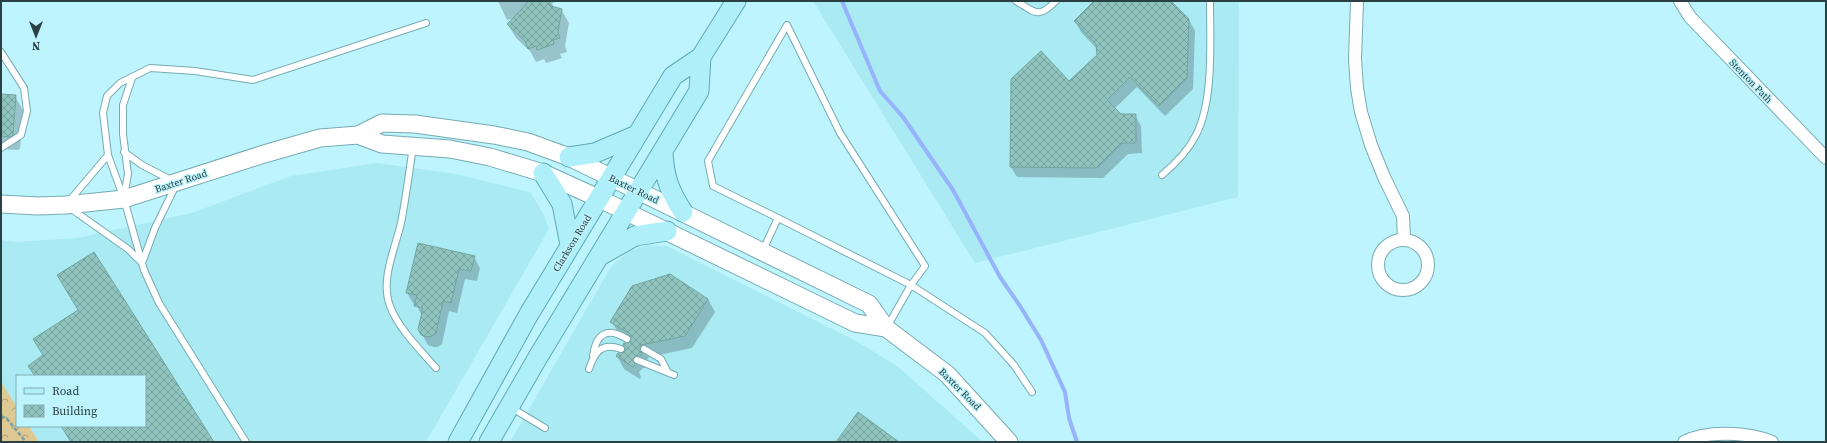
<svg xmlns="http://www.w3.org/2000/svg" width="1827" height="443" viewBox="0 0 1827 443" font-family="'Source Serif 4',serif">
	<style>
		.built { fill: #aaeaf3 }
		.park { fill: url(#park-crowns) }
		.shadow { fill: #0003 }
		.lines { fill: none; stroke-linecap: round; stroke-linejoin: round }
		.stream { stroke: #97b3fe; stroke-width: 4 }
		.building { fill: url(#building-cross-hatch); stroke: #72a6a1 }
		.lane-casing { stroke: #77abb3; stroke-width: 8 }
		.street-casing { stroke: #77abb3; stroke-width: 14 }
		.secondary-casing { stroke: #77abb3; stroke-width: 19 }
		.primary-casing { stroke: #5dabb7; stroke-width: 21 }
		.path { stroke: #789fa5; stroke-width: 2.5; stroke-dasharray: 4 2; stroke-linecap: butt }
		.lane { stroke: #fff; stroke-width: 6 }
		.street { stroke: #fff; stroke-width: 12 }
		.secondary { stroke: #fff; stroke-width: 17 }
		.primary { stroke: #afeff9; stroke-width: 19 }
		.labels { text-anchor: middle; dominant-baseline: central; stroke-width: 3; stroke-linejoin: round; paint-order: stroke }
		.street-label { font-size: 10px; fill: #2a4043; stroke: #bef4fd }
	</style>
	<defs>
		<pattern id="park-crowns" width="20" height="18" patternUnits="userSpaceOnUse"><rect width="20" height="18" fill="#dec893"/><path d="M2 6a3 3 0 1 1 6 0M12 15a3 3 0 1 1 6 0" fill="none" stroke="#b4a47a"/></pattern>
		<pattern id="building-cross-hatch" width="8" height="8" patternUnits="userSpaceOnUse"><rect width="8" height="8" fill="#8fc4bf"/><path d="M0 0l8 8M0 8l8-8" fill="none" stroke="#75a19d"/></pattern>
	</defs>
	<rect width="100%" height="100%" fill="#bef4fd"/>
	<path class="built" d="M813 1H1239L1238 197 975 263Z
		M377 163 456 174 530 192 543 213 549 229 426 442H39L29 426H145V376H17V407L1 382V240L16 242 77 238 192 213 291 176Z
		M647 245 667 246 856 341 897 366 983 442H510L612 265 630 251Z"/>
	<path class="park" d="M1 382 17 407V426H29L39 442H1Z"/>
	<path class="shadow" d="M498 1H560L552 3 554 8 561 9 569 23 565 46 567 52 560 54 562 58 556 60 546 63 544 59 536 62 530 51 516 38 508 25 514 18 507 20Z
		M1096 1H1170L1189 20 1195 31 1193 89 1165 116 1137 87 1114 109 1121 115H1135L1141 126 1142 153 1128 154 1103 178 1017 177 1011 167 1069 82 1098 56 1097 49 1081 32 1075 21Z
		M1 95 15 96 23 110 20 149 18 150 1 149Z
		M474 257 480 268 477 281 465 279 457 313 449 311 442 344 438 347H434L428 345 419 329 422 316 416 304 413 303 407 293Z
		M708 299 715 312 692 348 649 357 646 362 648 366 647 368H643L639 372 641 377 640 379 624 369 617 356 625 353 631 342 619 334 612 322Z"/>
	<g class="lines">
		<path class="stream" d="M842 1 880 91 903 117 953 190 1000 277 1020 306 1041 340 1065 392 1069 418 1077 442"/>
	</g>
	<path class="building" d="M529 1H549L551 6 562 9 558 32 560 38 553 40 554 44 537 50 536 46 528 49 525 41 507 24Z
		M1094 1H1171L1189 19 1187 78 1159 106 1130 77 1107 100 1121 114H1136V143H1122L1097 168 1010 167 1011 79 1041 51 1069 81 1097 55 1096 44 1074 21Z
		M1 94 16 95 13 135 10 137 1 136Z
		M418 243 475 256 471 271 459 269 451 303 443 301 436 333 432 336 427 337 421 335 418 329 423 308 414 306 417 295 406 293Z
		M94 252 129 307 214 442H71L61 426H145V376H35L28 366 43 355 33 339 78 310 57 275Z
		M670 274 708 299 685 336 641 345 640 349 642 353 640 356H636L633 359 635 364 633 367 616 356 618 353 624 352 625 348 623 345 624 343H627L631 341 630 334 610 322 632 286Z
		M858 412 899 442H836Z"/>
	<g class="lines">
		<defs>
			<path id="lane" d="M1016 1C1036 13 1038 19 1056 1
				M1 52 24 88 27 111 21 135 1 148
				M413 147C409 172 406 198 401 223 395 249 380 280 390 306 398 328 421 351 436 368
				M124 152 142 165 171 180
				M1162 175C1175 164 1188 151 1196 135 1214 100 1210 41 1210 1
				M124 197 128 174 123 134V105L132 78
				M70 200 108 155
				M70 208 128 249 142 263 155 228 176 185
				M778 218 911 285 887 327
				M763 250 778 218 713 186 708 161 787 25 840 133 925 266 911 285 985 333 1014 365 1032 392
				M644 349 661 359 667 371
				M593 356C596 334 607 326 627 339
				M637 360 674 375
				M589 369C595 352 601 342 621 349
				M512 408 545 428
				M246 442 159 303 144 270 124 199 108 155 103 113 107 96 120 83 150 68 195 71 253 80 426 23"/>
			<path id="street" d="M1357 1 1355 59 1357 88 1361 112 1371 145 1384 177 1403 216 1404 240
				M1680 1 1690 17 1826 158
				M1378 265a25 25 0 1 1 50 0a25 25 0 1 1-50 0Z
				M1684 442C1707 430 1749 432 1772 442"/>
			<path id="secondary" d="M358 135 382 144 450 149 490 157 543 173 598 198 855 323 886 328
				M1 204 38 206 66 205 124 199 264 154 320 138 358 135 382 123 415 124 494 135 528 142 569 157 869 304 886 328 947 374 1009 442"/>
			<path id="primary" d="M663 151C664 177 669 190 683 212
				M569 157 595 153 637 135
				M543 173 562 204 570 245
				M603 254 635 236 667 231
				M458 442 529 314 673 76 701 57 736 1
				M489 442 538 357 699 91 701 57"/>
		</defs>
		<use href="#lane" class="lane-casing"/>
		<use href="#street" class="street-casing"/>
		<use href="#secondary" class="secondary-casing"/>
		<use href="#primary" class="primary-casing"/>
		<path class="path" d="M1 416 7 419 26 442"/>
		<use href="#lane" class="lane"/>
		<use href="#street" class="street"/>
		<use href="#secondary" class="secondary"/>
		<use href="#primary" class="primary"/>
	</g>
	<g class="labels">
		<g class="street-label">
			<text transform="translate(1751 81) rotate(46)">Stenton Path</text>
			<text transform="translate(181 181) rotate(-18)">Baxter Road</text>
			<text transform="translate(634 189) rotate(26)">Baxter Road</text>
			<text transform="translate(572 243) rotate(-59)">Clarkson Road</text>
			<text transform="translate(960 389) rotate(45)">Baxter Road</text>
		</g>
	</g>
	<rect width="1827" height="443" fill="none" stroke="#2a4043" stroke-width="4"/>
	<rect x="16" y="375" width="130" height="52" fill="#bef4fd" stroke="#83acb3"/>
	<rect x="24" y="388" width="20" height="6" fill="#afeff9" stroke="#83acb3"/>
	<text x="52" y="395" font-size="12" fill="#2a4043">Road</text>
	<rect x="24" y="405" width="20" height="12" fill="url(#building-cross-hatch)" stroke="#83acb3"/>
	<text x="52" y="415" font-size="12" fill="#2a4043">Building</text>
	<g transform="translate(36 36) rotate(180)" stroke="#bef4fd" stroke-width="3" paint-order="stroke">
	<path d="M0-3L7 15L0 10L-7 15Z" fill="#2a4043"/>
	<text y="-6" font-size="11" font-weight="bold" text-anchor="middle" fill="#2a4043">N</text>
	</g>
</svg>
